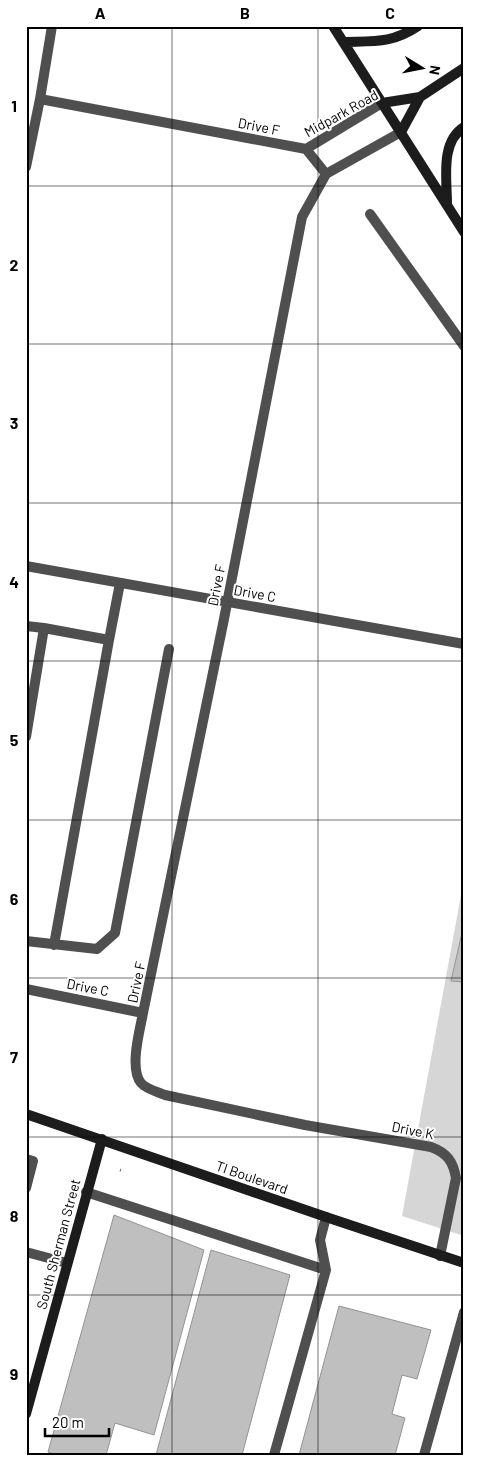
<svg xmlns="http://www.w3.org/2000/svg" width="490" height="1481" viewBox="0 0 490 1481" font-family="Barlow,sans-serif">
	<style>
		.green { fill: #d6d6d6 }
		.building { fill: #bfbfbf; stroke: #939393 }
		.lines { fill: none; stroke-linecap: round; stroke-linejoin: round }
		.path { stroke: #717171; stroke-width: 3; stroke-dasharray: 1 2.5; stroke-linecap: butt }
		.lane { stroke: #4f4f4f; stroke-width: 10 }
		.secondary { stroke: #1c1c1c; stroke-width: 10 }
		.grid { fill: none; stroke: #000; stroke-width: 1; stroke-opacity: 0.55 }
		.labels { text-anchor: middle; dominant-baseline: central; stroke-width: 4; stroke-linejoin: round; paint-order: stroke }
		.street-label { font-size: 14px; fill: #000; stroke: #fff }
		.neatline { fill: none; stroke: #000; stroke-width: 2 }
		.grid-label { font-size: 16px; text-anchor: middle; font-weight: bold; fill: #000 }
	</style>
	<rect width="100%" height="100%" fill="#fff"/>
	<path class="green" d="M464 879V1236L402 1216Z"/>
	<path class="building" d="M464 924V982L451 981Z
		M114 1215 204 1250 154 1435 115 1423 106 1455H57L48 1452Z
		M211 1250 290 1275 242 1455H156Z
		M339 1306 431 1330 417 1379 402 1375 392 1414 405 1418 395 1455H299Z"/>
	<g class="lines">
		<path class="path" d="M120 1170 123 1171"/>
		<path class="lane" d="M40 99 306 149 326 174
			M306 149 382 103
			M26 167 40 99 52 26
			M326 174 302 217 224 619 143 1013C140 1030 129 1068 141 1083 146 1089 158 1092 165 1095L305 1125 431 1147C447 1153 453 1161 456 1178L440 1256
			M326 174 401 132
			M370 214 464 346
			M26 566 464 644
			M26 626 44 628 109 640 120 583
			M26 737 44 628
			M26 941 97 949 115 933 169 649
			M54 945 109 640
			M26 989 143 1013
			M26 1159 33 1161 26 1188
			M86 1192 326 1270
			M26 1252 67 1263
			M274 1455 326 1270 320 1240 326 1217
			M424 1455 464 1312"/>
		<path class="secondary" d="M333 26 464 232
			M343 42C374 41 391 44 418 26
			M382 103 420 97
			M401 132 420 97 464 68
			M447 204C447 179 440 142 464 127
			M26 1114 326 1217 464 1263
			M26 1414 102 1139"/>
	</g>
	<path class="grid" d="M172 26V1455M318 26V1455M26 186H464M26 344H464M26 503H464M26 661H464M26 820H464M26 978H464M26 1137H464M26 1295H464"/>
	<g class="labels">
		<g class="street-label">
			<text transform="translate(341 113) rotate(-29)">Midpark Road</text>
			<text transform="translate(259 126) rotate(11)">Drive F</text>
			<text transform="translate(216 585) rotate(-79)">Drive F</text>
			<text transform="translate(255 593) rotate(10)">Drive C</text>
			<text transform="translate(136 982) rotate(-78)">Drive F</text>
			<text transform="translate(88 987) rotate(11)">Drive C</text>
			<text transform="translate(413 1130) rotate(11)">Drive K</text>
			<text transform="translate(252 1177) rotate(19)">TI Boulevard</text>
			<text transform="translate(58 1244) rotate(-75)">South Sherman Street</text>
		</g>
	</g>
	<rect width="490" height="1481" fill="none" stroke="#ffffff" stroke-width="55"/>
	<g transform="translate(422 68) rotate(100)" stroke="#ffffff" stroke-width="4" paint-order="stroke">
	<path d="M0-4L9 19L0 12L-9 19Z" fill="#000000"/>
	<text y="-8" font-size="14" font-weight="bold" text-anchor="middle" fill="#000000">N</text>
	</g>
	<path d="M45 1428v8h64v-8" fill="none" stroke="#000000" stroke-width="2.5"/>
	<text x="52" y="1428" font-size="15" fill="#000000" stroke="#ffffff" stroke-width="4" paint-order="stroke">20 m</text>
	<rect x="28" y="28" width="434" height="1426" class="neatline"/>
	<g class="grid-label">
		<text x="100" y="19">A</text>
		<text x="245" y="19">B</text>
		<text x="390" y="19">C</text>
		<text x="14" y="112">1</text>
		<text x="14" y="271">2</text>
		<text x="14" y="429">3</text>
		<text x="14" y="588">4</text>
		<text x="14" y="746">5</text>
		<text x="14" y="905">6</text>
		<text x="14" y="1063">7</text>
		<text x="14" y="1222">8</text>
		<text x="14" y="1380">9</text>
	</g>
</svg>
